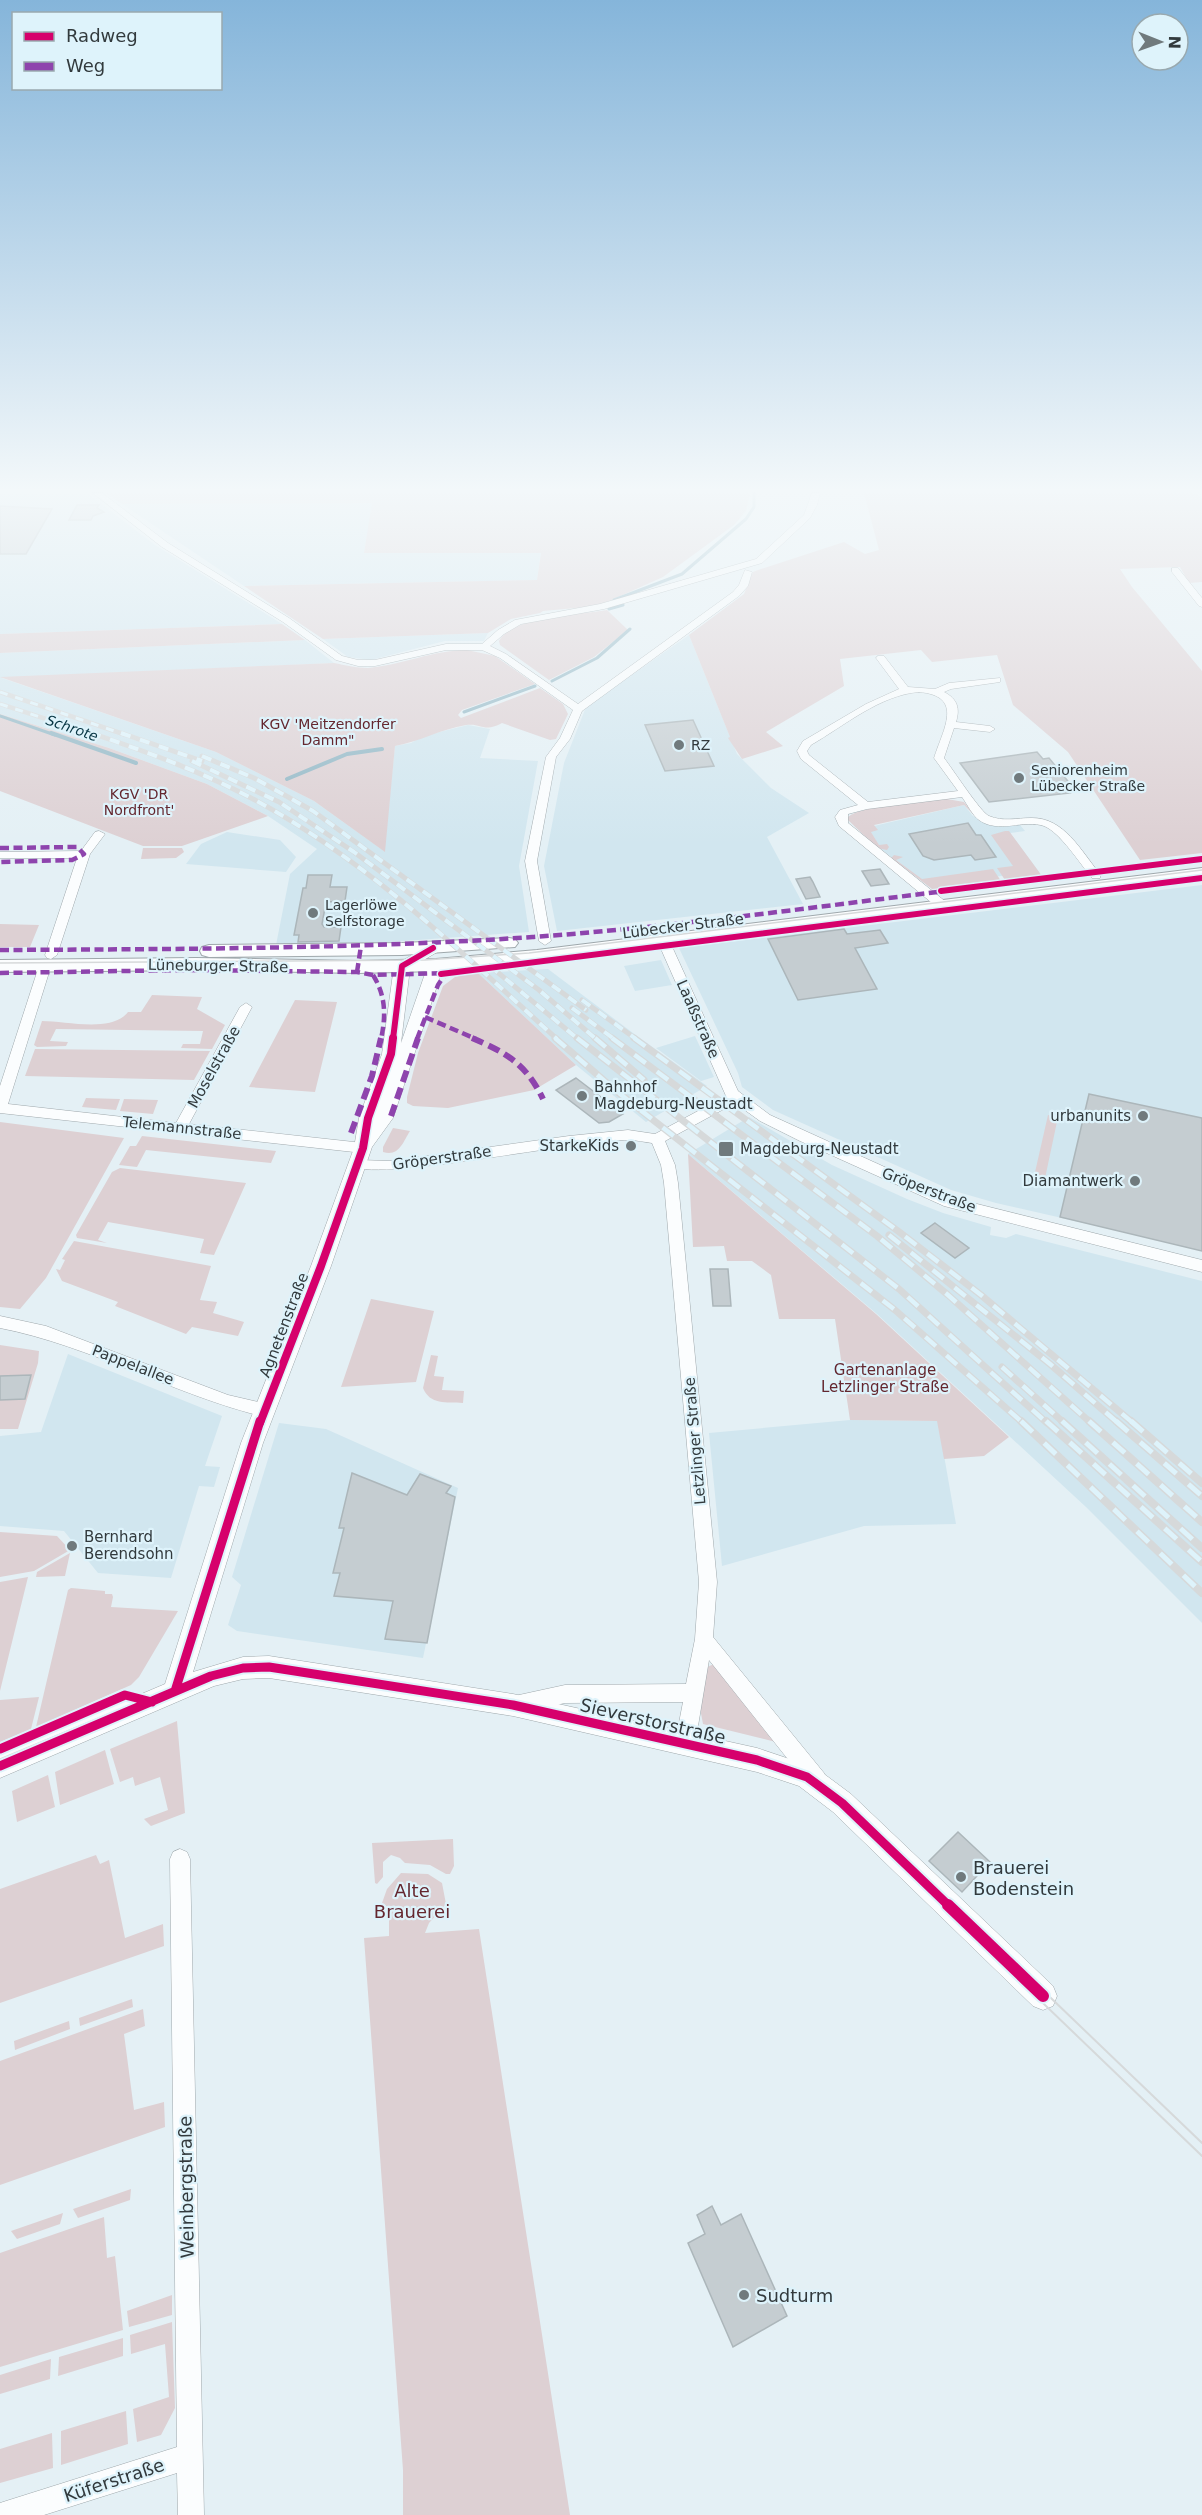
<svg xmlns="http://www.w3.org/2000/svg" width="1202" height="2515" viewBox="0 0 1202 2515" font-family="'DejaVu Sans',sans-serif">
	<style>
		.built { fill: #d1e6ef }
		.green { fill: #ddd0d3 }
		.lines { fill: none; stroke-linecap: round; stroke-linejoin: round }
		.stream-far1 { stroke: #92b7c5; stroke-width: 3 }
		.stream { stroke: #92b7c5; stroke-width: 4 }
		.building { fill: #c5cdd1; stroke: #acb6ba; stroke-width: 1.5 }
		.minor-casing { stroke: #9fa8ac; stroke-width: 1 }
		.tertiary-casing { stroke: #9fa8ac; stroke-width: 1 }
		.secondary-casing { stroke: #9fa8ac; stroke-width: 2 }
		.minor { fill: #fbfdfe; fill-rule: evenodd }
		.tertiary { fill: #fbfdfe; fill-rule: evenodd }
		.secondary { fill: #fbfdfe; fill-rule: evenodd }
		.tram-far1 { stroke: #d6d9da; stroke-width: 1.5 }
		.tram { stroke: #d6d9da; stroke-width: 2 }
		.rail-far3-casing { stroke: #d6d9da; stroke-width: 4.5 }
		.rail-far2-casing { stroke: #d6d9da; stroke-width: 5 }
		.rail-far1-casing { stroke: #d6d9da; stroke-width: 7 }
		.rail-casing { stroke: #d6d9da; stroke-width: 8 }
		.rail-far3 { stroke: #def3fb; stroke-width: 3; stroke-dasharray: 8; stroke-linecap: butt }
		.rail-far2 { stroke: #def3fb; stroke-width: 4; stroke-dasharray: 10; stroke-linecap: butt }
		.rail-far1 { stroke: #def3fb; stroke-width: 4.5; stroke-dasharray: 14; stroke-linecap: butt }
		.rail { stroke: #def3fb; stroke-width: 5; stroke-dasharray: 16; stroke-linecap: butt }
		.quiet-far1 { stroke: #8e44ad; stroke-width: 4.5; stroke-dasharray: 9 4.5; stroke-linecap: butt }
		.quiet { stroke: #8e44ad; stroke-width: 6; stroke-dasharray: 12 6; stroke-linecap: butt }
		.cycleway-far3-casing { stroke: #def3fb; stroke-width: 9 }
		.cycleway-far2-casing { stroke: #def3fb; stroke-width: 11 }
		.cycleway-far1-casing { stroke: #def3fb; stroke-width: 13 }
		.cycleway-casing { stroke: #def3fb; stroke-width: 16 }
		.cycleway-far3 { stroke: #d6006c; stroke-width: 6 }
		.cycleway-far2 { stroke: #d6006c; stroke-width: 8 }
		.cycleway-far1 { stroke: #d6006c; stroke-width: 9 }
		.cycleway { stroke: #d6006c; stroke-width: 12 }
		.poi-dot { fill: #707a7d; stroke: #def3fb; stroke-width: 2 }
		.labels { text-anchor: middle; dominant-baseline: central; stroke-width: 4.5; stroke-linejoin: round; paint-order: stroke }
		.far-park-label { font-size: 14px; fill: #64272f; stroke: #def3fb }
		.far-water-label { font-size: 14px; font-style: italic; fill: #073543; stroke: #def3fb }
		.far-poi-label { font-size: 14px; fill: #323a3d; stroke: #def3fb; text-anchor: start }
		.street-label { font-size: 15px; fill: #323a3d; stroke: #def3fb }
		.poi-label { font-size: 15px; fill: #323a3d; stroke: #def3fb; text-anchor: start }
		.park-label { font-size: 15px; fill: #64272f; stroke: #def3fb }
		.near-street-label { font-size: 18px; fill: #323a3d; stroke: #def3fb }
		.near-poi-label { font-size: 18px; fill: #323a3d; stroke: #def3fb; text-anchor: start }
		.near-park-label { font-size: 18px; fill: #64272f; stroke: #def3fb }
	</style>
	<rect width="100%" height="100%" fill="#e4f0f5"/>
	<path class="built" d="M0 493H87L155 545 282 624 0 634Z
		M373 503 364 553 541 552 537 580 244 586 122 504Z
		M488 633 484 641H445L371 660 348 657 323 639Z
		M689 635 737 754 771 788 809 813 767 837 803 904 557 931 544 866 564 763 586 707Z
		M305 640 334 663 2 678 216 752 314 801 384 851 395 746 411 743 423 736 468 725 490 729 480 758 538 761 519 866 529 932 390 942 276 945 290 874 317 849 268 816 207 784 109 748 0 714V653Z
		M964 805 973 816 993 824 1020 825 1025 831 1010 833 1039 872 927 884 882 850 870 831 874 826Z
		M227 832 280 840 296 857 286 872 186 864 201 844Z
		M1202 885V1250L996 1203 951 1190 773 1110 742 1087 738 1073 679 948Z
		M661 960 672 985 635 991 624 966Z
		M548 969 633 1033 707 1086 646 1122 576 1065 478 973Z
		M695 1036 714 1077 701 1081 656 1048Z
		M749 1117 832 1165 907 1199 943 1213 991 1227 990 1235 1006 1238 1016 1234 1202 1281V1623L1086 1507 877 1314 688 1154Z
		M68 1354 222 1416 205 1466 220 1467 214 1487 199 1486 171 1578 98 1573 64 1531 0 1526V1436L41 1432Z
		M850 1420 938 1421 956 1524 864 1526 722 1566 709 1433Z
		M279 1423 326 1429 458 1488 423 1658 237 1631 228 1625 241 1585 232 1577Z"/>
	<path class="green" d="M106 493H750V494L746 511 734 525 663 577 598 606 543 611 540 613 511 619 488 633 323 639 244 586 537 580 541 553H364L372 503 122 504Z
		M864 493H1194L1202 498V582L1189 583 1180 567 1120 569 1132 587 1202 671V853L1140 860 1068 752 1013 705 997 655 932 662 921 650 840 659 844 686 766 732 783 746 742 759 728 738 730 737 689 635 744 594 753 572 758 570 844 542 865 554 879 550Z
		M607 610 628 630 594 657 549 680 500 645 499 641C513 615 580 615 607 610Z
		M282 624 305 640 0 653V634Z
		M467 650 495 656 535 684 462 710 458 715 461 718 540 688 563 704 568 714 556 739 550 740 502 723C483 733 483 723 466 725 441 729 419 742 395 746L385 852 314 801 216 752 0 677 334 663C345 665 356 668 368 668 402 665 433 650 467 650Z
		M0 714 109 748 207 784 268 816 182 846H143L0 791Z
		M947 799 964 802 976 817 964 805 874 825 878 830 871 832 879 845 887 844 889 847 887 850 877 848 848 820V817C862 805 926 801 947 799Z
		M1005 831H1009L1042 876 1005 880 997 868 1013 866 991 835Z
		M143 848H182L184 852 176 858 141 859Z
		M894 855 903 857 896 860 922 879 993 869 1001 881 932 889 891 858Z
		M0 924 39 925 30 947H0Z
		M470 973H478L576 1065 534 1090 448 1108 413 1106 407 1103V1097L418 1053 443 986 455 977Z
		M152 995 202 997 197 1009 225 1025 212 1049 181 1048 183 1044H200L203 1031 56 1029 50 1041 68 1042 66 1046 37 1047 34 1045 42 1021C66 1021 112 1033 128 1012H141Z
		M295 1000 337 1002 315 1092 249 1087Z
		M35 1049 210 1051 194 1080 25 1076Z
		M86 1098 120 1099 116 1110 82 1107Z
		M124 1099 158 1100 153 1114 120 1111Z
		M1048 1115 1058 1117 1044 1183 1033 1181Z
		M0 1122 124 1138 46 1278 20 1309 0 1307Z
		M393 1128 410 1131C403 1142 399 1157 383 1152V1147Z
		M142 1136 276 1151 271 1163 146 1150 137 1167 119 1165 130 1146H136Z
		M688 1154 876 1314 1009 1437 984 1456 944 1459 937 1421 850 1420 835 1319H779L771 1275 752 1261H727L724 1246 693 1247Z
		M120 1168 246 1183 214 1255 200 1253 204 1239 108 1222 98 1240 107 1243 77 1238 76 1235 112 1172Z
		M74 1241 211 1266 200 1300 217 1302 213 1313 244 1322 238 1336 192 1327 186 1334 115 1306 118 1302 62 1281 56 1269 60 1270 65 1260 62 1259Z
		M371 1299 434 1311 416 1382 341 1387Z
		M0 1345 39 1351 38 1363 18 1429H0V1400L25 1399 31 1376H0Z
		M431 1355 438 1356 434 1376 444 1377 442 1390 464 1391 463 1403C446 1402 430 1405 423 1388Z
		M0 1532 57 1536 70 1550 34 1571 0 1577Z
		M70 1553 65 1576 36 1577 37 1572Z
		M28 1577 0 1691V1582Z
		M71 1588 105 1591V1594H112L113 1597 111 1607 178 1611 139 1677 131 1685 36 1727 68 1590Z
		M714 1664 776 1742 703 1724 700 1708 705 1668Z
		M39 1697 31 1729 0 1742V1700Z
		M177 1721 185 1813 151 1826 144 1819 168 1810 160 1777 135 1786 133 1777 120 1782 110 1749Z
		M105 1750 114 1784 60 1805 55 1772Z
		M48 1775 55 1807 17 1822 12 1791Z
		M453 1839 454 1866 450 1874H446L430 1865 405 1863 400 1858 391 1855 383 1862V1877L377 1884 375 1883 372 1843Z
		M96 1855 100 1864 109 1860 125 1938 163 1924 164 1946 0 2003V1889Z
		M401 1873 428 1874 442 1883 446 1904 429 1923 425 1933 479 1929 570 2515H403V2470L364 1938 389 1936V1916L382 1903 387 1889Z
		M132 1999 133 2007 80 2026 79 2018Z
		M143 2009 145 2026 124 2034 134 2110 164 2102 165 2127 0 2185V2061Z
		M69 2021 70 2029 15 2050 14 2041Z
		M131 2189 130 2200 78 2218 73 2209Z
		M63 2213 60 2224 17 2239 11 2231Z
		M104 2217 107 2258 115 2256 123 2330 0 2367V2253Z
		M172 2295V2315L129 2327 127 2311Z
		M172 2322 175 2408 161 2435 137 2442 133 2409 169 2397 165 2344 131 2354 130 2335Z
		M123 2338V2356L58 2376 59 2357Z
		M51 2359 50 2379 0 2394V2375Z
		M126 2411 128 2444 61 2465V2431Z
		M52 2433 53 2468 0 2483V2449Z"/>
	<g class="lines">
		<path class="stream-far1" d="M614 600 682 574 746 519 754 507V493
			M609 609 623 605
			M552 681 597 658 630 629
			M464 712 535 686
			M0 716 55 735"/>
		<path class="stream" d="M51 733 136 763
			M287 779 347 754 382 749"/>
	</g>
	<path class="building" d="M77 505H99L97 508 104 512 93 516 91 520H69Z
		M0 506 52 509 26 554H0Z
		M693 720 714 766 665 771 645 725Z
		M1037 752 1043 759 1049 758 1071 785 1064 786 1070 793 989 802 960 763Z
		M968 823 976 835H981L996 857 975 860 971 855 934 860 923 856 909 834Z
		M880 869 889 884 871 886 862 871Z
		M308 875H332L330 887H347L345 901 326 902 322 924 324 927H341L339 941 298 942 299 935H294L303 888H306Z
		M810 877 813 882 820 897 806 899 796 879Z
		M844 929 847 934 880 930 888 943 855 948 877 989 798 1000 768 939Z
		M576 1078 623 1114 609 1122 599 1123 556 1090Z
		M1089 1094 1202 1118V1251L1060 1217Z
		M935 1223 969 1248 955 1258 921 1233Z
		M710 1269H728L731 1306H713Z
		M31 1375 25 1399 0 1400V1376Z
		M352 1473 407 1495 420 1474 451 1486 446 1493 455 1497 427 1643 385 1639 393 1601 334 1596 340 1573H333L344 1528H339Z
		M958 1832 990 1862 962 1892 929 1861Z
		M712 2206 721 2225 741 2214 787 2316 733 2347 688 2243 705 2234 697 2215Z"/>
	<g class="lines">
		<defs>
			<path id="minor" d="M93 493H102L168 543 289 618 342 656 358 660H375L446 644H482L498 630 515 620 600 604 756 559 804 515 812 493H820L817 505 810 518 762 563 604 609 521 624 504 634 490 646 506 654 578 704 733 592 739 585 745 570 752 572 748 586 739 596 582 711 570 739 556 757 537 861 551 941 545 945 539 941 525 861 546 757 560 738 573 710 500 658 482 650H446L375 666H358L336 660 283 622 162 547Z
				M1172 568H1178L1202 598V607L1199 606 1172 572Z
				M878 656H884L908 687 935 689 949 683 1000 678V682L951 689 944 692C958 699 960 709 956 722L990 726 995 729 990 732 954 728 944 758C952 768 981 813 989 816 1003 822 1017 818 1031 818 1064 817 1081 851 1100 874V878H1092C1081 865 1060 832 1044 826 1024 819 998 834 979 820 973 816 967 804 962 797L867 809 848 814V823L946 902 948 905 942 909 938 908 839 826 835 817 840 810 858 805 801 759 797 751 803 741 866 704 899 689 876 658ZM919 692C965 696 943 729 934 758L958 791 868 802 809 755 807 751 811 745C844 726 880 695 919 692Z
				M99 831 105 834 90 854 57 955 51 959 47 958 45 955 77 858H0V852L81 851 95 832Z
				M663 936 669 940 738 1091 770 1115 953 1198 1202 1260V1272L944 1206 800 1141 760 1121 735 1103 665 1141 675 1165 678 1183 717 1582 713 1637 824 1773 827 1780 824 1787 817 1789 810 1787 709 1660 695 1744 692 1750 685 1753 678 1750 675 1744 683 1702 565 1703 519 1713 512 1710 510 1704 512 1698 519 1695 565 1685 686 1684 695 1639 699 1582 664 1183 661 1165 652 1143C644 1142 636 1140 629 1140 590 1138 365 1184 351 1165L358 1160 391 1161 569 1136 628 1130 655 1134 726 1096 657 940Z
				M45 962 51 966 8 1104 176 1123 240 1007 246 1003 252 1007 189 1124 363 1143 370 1148 363 1153 0 1113V1086L39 966Z
				M0 1316 46 1326 228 1395 271 1405 273 1410 271 1415 265 1417C174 1395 92 1346 0 1328Z
				M180 1849 187 1852 190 1859 204 2515H178L177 2473 44 2515H0V2503L3 2502 177 2447 170 1859 173 1852Z"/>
			<path id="tertiary" d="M433 943 439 945 441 948 439 951 410 968 401 1043 428 965 436 960 444 965 393 1118 372 1147 331 1266 263 1443 193 1672 243 1657 269 1656 513 1694 757 1748 816 1768 851 1794 1053 1986 1057 1996 1053 2006 1043 2010 1033 2006 833 1812 799 1786 757 1772 513 1716 269 1678 243 1679 214 1686 0 1778V1754L165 1684 241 1443 311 1266 354 1148 359 1118 382 1054 394 966Z"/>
			<path id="secondary" d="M1202 868V878L537 962 436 971 358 973 196 970 0 972V960L196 958 358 961 436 959 537 950Z
				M509 938 515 939 518 943 515 947 402 955 209 957 202 955 200 951 202 947 209 945 402 943Z"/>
		</defs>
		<use href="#minor" class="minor-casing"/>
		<use href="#tertiary" class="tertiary-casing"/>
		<use href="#secondary" class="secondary-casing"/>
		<use href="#minor" class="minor"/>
		<use href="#tertiary" class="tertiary"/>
		<use href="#secondary" class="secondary"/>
		<path class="tram-far1" d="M0 963 425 960 529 953 1202 870
			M0 1759 147 1698
			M0 1770 197 1686 233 1674 255 1671 311 1676 503 1708 768 1767 805 1781 828 1796 942 1906
			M835 1791 955 1906"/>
		<path class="tram" d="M941 1905 1202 2156
			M954 1905 1202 2143"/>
		<defs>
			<path id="rail-far3" d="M0 692 126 735
				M0 704 95 735"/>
			<path id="rail-far2" d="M91 733C147 752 203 772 255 800 369 862 461 952 557 1039
				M121 733 202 761
				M202 756 254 778 313 811 586 1010
				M192 761 279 802 354 852 539 990 596 1039
				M490 966 578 1039
				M582 1000 636 1039
				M572 1008 614 1039"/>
			<path id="rail-far1" d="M555 1038 615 1090 895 1310 1023 1423
				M577 1038 899 1289 1047 1423
				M595 1038 644 1080
				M612 1038 877 1236 948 1295 1091 1423
				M634 1038 898 1231 981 1295 1133 1423
				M889 1235 1050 1364 1118 1423
				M1002 1367 1064 1423"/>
			<path id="rail" d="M1021 1421 1202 1593
				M1046 1421 1202 1562
				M1062 1421 1202 1548
				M1089 1421 1202 1522
				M1116 1421 1202 1496
				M1131 1421 1202 1483"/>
		</defs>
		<use href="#rail-far3" class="rail-far3-casing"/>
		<use href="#rail-far2" class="rail-far2-casing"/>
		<use href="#rail-far1" class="rail-far1-casing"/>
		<use href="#rail" class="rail-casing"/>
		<use href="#rail-far3" class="rail-far3"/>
		<use href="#rail-far2" class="rail-far2"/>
		<use href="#rail-far1" class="rail-far1"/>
		<use href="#rail" class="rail"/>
		<path class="quiet-far1" d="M0 848 77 847 84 854 72 860 0 862
			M0 950C178 949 356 949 533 937 671 927 808 908 945 891
			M357 972 361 946
			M0 973 186 970 357 972 373 975 446 973
			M373 975C386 996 386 1016 381 1039
			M425 1017 476 1039
			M417 1039 438 985 446 973"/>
		<path class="quiet" d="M472 1038C507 1053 526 1064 543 1099
			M391 1116 418 1038
			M351 1133 372 1076 381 1038"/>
		<defs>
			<path id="cycleway-far3" d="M941 891 1202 859
				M441 974 1202 878
				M393 1039 402 966 433 948"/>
			<path id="cycleway-far2" d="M260 1423 321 1266 363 1148 368 1118 391 1054 393 1038"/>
			<path id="cycleway-far1" d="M175 1691 260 1421
				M0 1749 125 1695 152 1702
				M0 1766 211 1676 243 1668 269 1667 513 1705 757 1760 807 1777 842 1803 949 1906"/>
			<path id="cycleway" d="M948 1905 1043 1996"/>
		</defs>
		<use href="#cycleway-far3" class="cycleway-far3-casing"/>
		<use href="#cycleway-far2" class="cycleway-far2-casing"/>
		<use href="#cycleway-far1" class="cycleway-far1-casing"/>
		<use href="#cycleway" class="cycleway-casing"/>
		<use href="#cycleway-far3" class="cycleway-far3"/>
		<use href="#cycleway-far2" class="cycleway-far2"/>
		<use href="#cycleway-far1" class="cycleway-far1"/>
		<use href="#cycleway" class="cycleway"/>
	</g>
	<linearGradient id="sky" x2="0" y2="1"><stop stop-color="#85b5da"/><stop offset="0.58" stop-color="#f3f8fa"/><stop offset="1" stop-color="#f3f8fa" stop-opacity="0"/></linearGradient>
	<rect width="1202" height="845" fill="url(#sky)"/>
	<g class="poi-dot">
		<circle cx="679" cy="745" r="6"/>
		<circle cx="1019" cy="778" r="6"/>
		<circle cx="313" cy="913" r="6"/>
		<circle cx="582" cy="1096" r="6"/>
		<circle cx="1143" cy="1116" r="6"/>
		<circle cx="631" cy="1146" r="6"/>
		<rect x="718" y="1141" width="16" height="16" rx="3"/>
		<circle cx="1135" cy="1181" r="6"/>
		<circle cx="72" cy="1546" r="6"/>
		<circle cx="961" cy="1877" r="6"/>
		<circle cx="744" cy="2295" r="6"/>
	</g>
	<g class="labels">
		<g class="far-park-label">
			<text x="328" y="724">KGV 'Meitzendorfer<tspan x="328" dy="16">Damm"</tspan></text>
			<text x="139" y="794">KGV 'DR<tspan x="139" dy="16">Nordfront'</tspan></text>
		</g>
		<g class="far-water-label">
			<text transform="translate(72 728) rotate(19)">Schrote</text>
		</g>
		<g class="far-poi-label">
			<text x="691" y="745">RZ</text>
			<text x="1031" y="770">Seniorenheim<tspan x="1031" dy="16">Lübecker Straße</tspan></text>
			<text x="325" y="905">Lagerlöwe<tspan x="325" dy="16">Selfstorage</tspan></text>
		</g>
		<g class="street-label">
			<text transform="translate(683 926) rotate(-7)">Lübecker Straße</text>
			<text transform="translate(218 966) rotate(1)">Lüneburger Straße</text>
			<text transform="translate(698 1019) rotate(66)">Laaßstraße</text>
			<text transform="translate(214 1067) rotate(-61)">Moselstraße</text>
			<text transform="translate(182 1128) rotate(6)">Telemannstraße</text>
			<text transform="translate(442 1158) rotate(-8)">Gröperstraße</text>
			<text transform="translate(929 1190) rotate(21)">Gröperstraße</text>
			<text transform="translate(284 1325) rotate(-69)">Agnetenstraße</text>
			<text transform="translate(133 1365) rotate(21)">Pappelallee</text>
			<text transform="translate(695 1441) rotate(-95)">Letzlinger Straße</text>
		</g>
		<g class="poi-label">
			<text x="594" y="1087">Bahnhof<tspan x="594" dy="17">Magdeburg-Neustadt</tspan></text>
			<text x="1131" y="1116" text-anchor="end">urbanunits</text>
			<text x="619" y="1146" text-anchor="end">StarkeKids</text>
			<text x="740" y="1149">Magdeburg-Neustadt</text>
			<text x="1123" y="1181" text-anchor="end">Diamantwerk</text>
			<text x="84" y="1537">Bernhard<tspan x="84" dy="17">Berendsohn</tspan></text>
		</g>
		<g class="park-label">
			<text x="885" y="1370">Gartenanlage<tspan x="885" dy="17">Letzlinger Straße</tspan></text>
		</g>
		<g class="near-street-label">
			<text transform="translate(653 1721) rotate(13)">Sieverstorstraße</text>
			<text transform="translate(186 2187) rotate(-91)">Weinbergstraße</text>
			<text transform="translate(114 2480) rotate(-18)">Küferstraße</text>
		</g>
		<g class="near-poi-label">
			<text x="973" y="1867">Brauerei<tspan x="973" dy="21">Bodenstein</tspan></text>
			<text x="756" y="2295">Sudturm</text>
		</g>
		<g class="near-park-label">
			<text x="412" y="1890">Alte<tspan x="412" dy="21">Brauerei</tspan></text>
		</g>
	</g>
	<rect x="12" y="12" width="210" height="78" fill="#def3fb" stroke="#99a9af" stroke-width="1.5"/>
	<rect x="24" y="32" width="30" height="9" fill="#d6006c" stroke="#99a9af" stroke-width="1.5"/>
	<text x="66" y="42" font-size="18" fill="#323a3d">Radweg</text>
	<rect x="24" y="62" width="30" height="9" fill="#8e44ad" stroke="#99a9af" stroke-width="1.5"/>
	<text x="66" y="72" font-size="18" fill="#323a3d">Weg</text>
	<g transform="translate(1160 42) rotate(91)"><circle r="28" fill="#def3fb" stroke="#99a9af" stroke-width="1.5"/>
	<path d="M0-4.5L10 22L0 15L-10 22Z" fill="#707a7d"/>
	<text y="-9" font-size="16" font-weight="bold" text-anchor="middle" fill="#323a3d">N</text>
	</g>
</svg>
